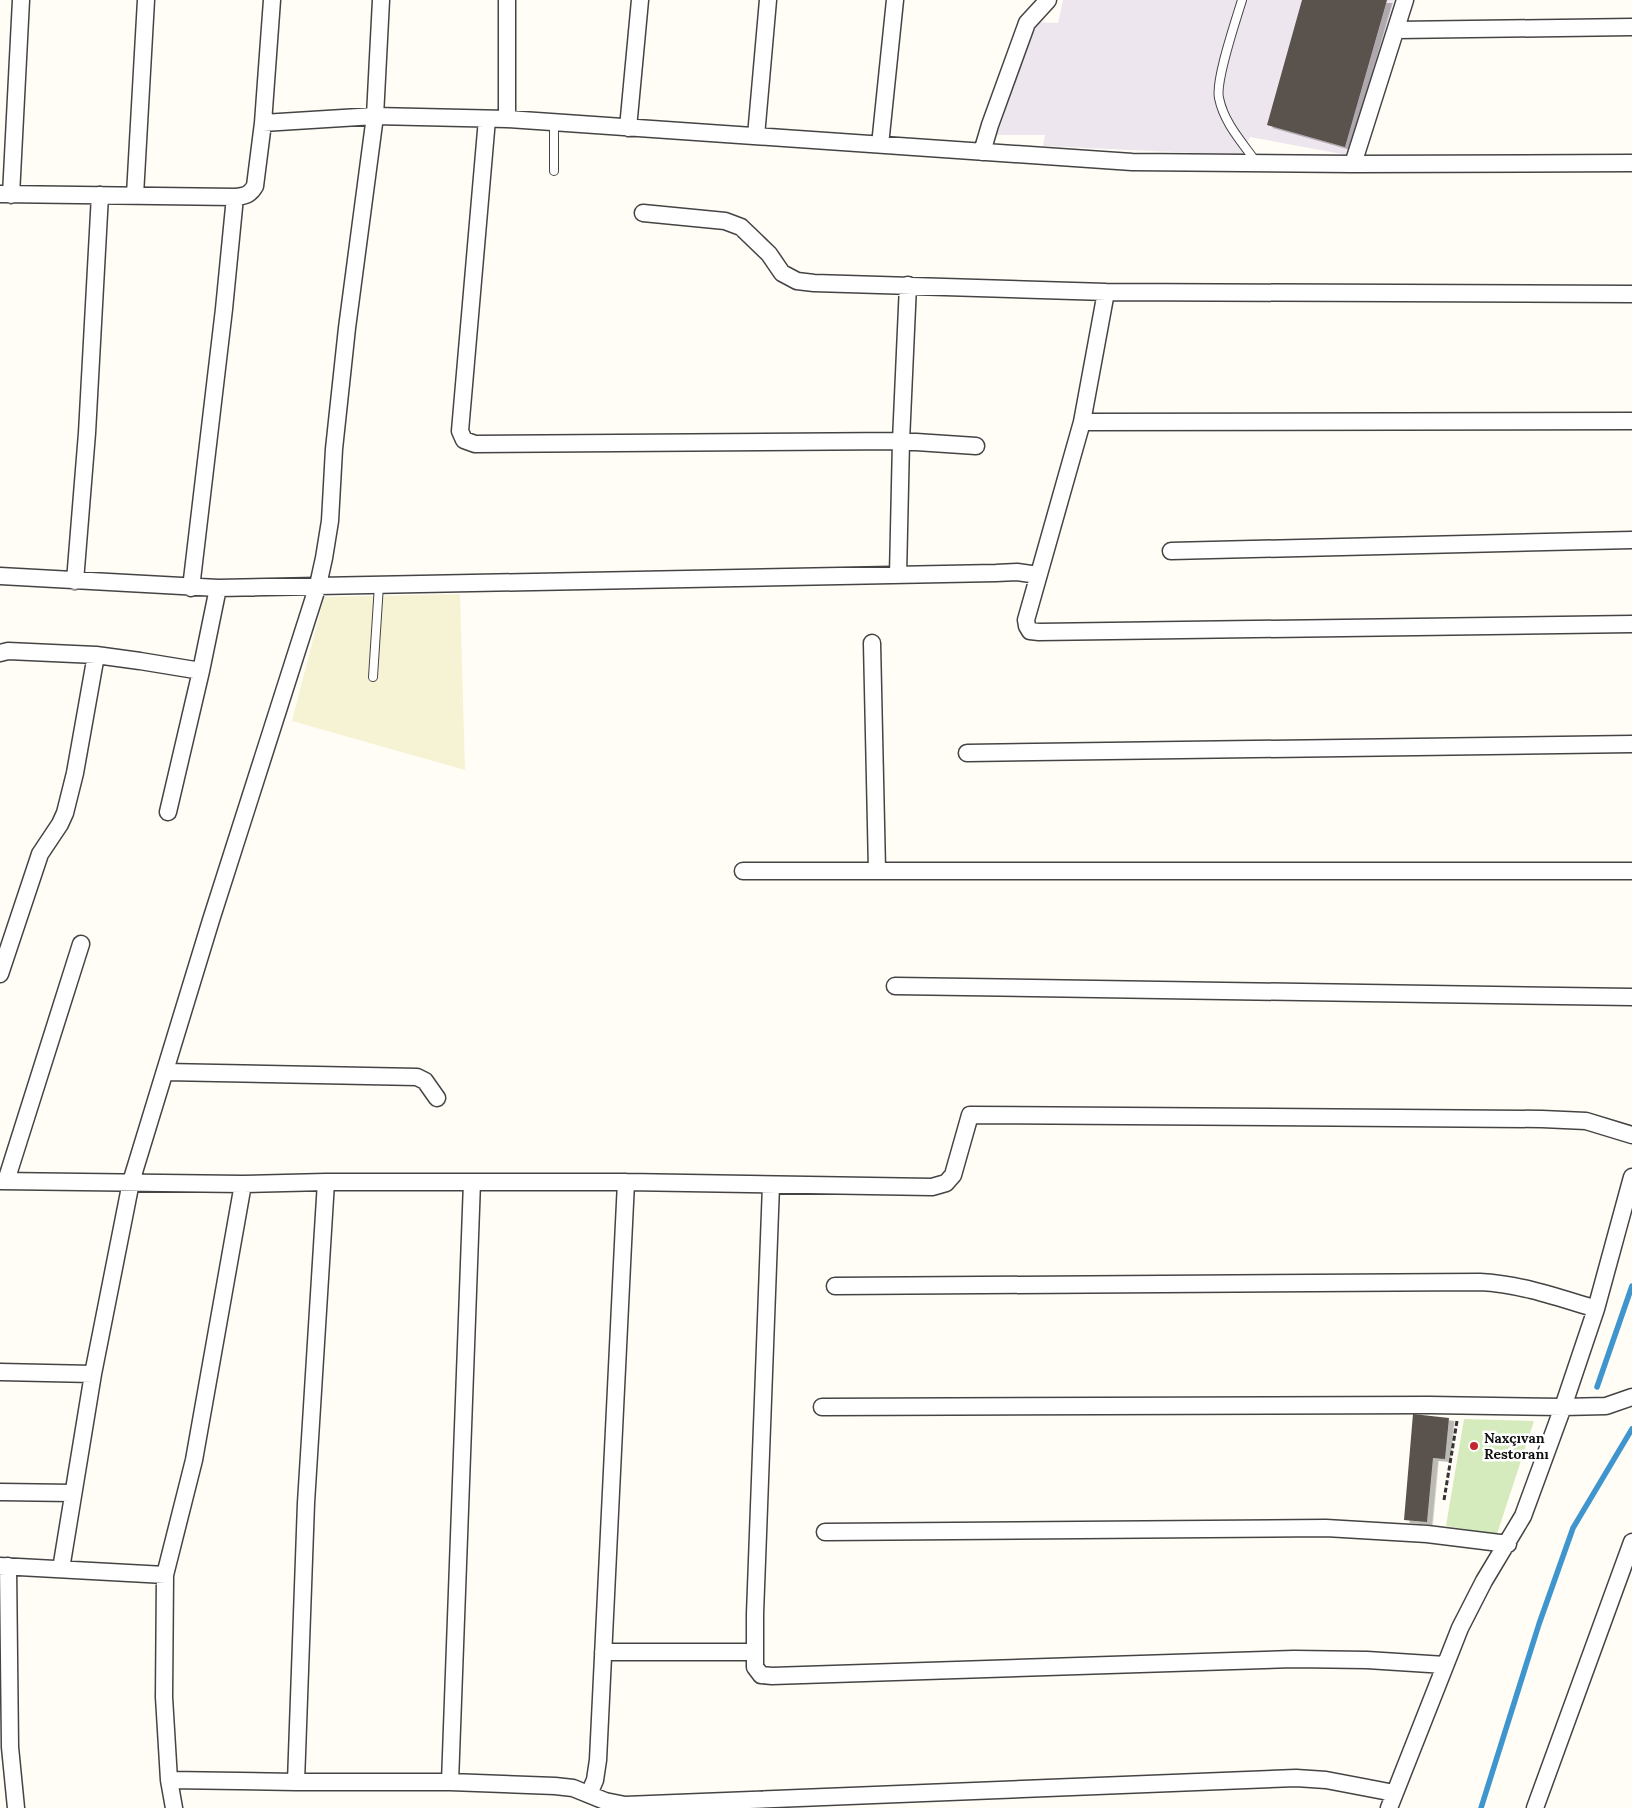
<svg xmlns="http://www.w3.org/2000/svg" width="1632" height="1808" viewBox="0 0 1632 1808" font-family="Lora,serif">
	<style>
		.industrial { fill: #eee6ef }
		.farmland { fill: #f6f3d4 }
		.green { fill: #d5ebbd }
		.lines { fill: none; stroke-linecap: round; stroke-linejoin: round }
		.stream { stroke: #3f96cf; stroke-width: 5.5 }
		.building { fill: #5a524d; filter: url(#shadow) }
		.lane-casing { stroke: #444; stroke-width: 10 }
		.street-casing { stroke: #444; stroke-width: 19 }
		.path { stroke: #333; stroke-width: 3; stroke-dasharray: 5 2.5; stroke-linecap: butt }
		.lane { stroke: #fff; stroke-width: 8 }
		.street { stroke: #fff; stroke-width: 16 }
		.poi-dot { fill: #c4262e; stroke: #fff; stroke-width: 2 }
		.labels { text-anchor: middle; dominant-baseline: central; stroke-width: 5; stroke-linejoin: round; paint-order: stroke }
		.poi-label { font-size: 14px; font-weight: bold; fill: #111; stroke: #fff; text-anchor: start }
	</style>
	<defs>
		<filter id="shadow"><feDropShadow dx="5.5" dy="3" stdDeviation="0" flood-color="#0004"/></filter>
	</defs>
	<rect width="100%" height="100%" fill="#fffdf5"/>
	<path class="industrial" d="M1063 0H1394L1347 155 1250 137 1242 155 1043 146 1045 135H997L1035 22 1058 23Z"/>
	<path class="farmland" d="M460 594 465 770 292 721 324 597Z"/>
	<path class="green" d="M1464 1419 1534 1421 1497 1534 1446 1526Z"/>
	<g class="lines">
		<path class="stream" d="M1597 1387 1632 1286
			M1481 1808 1539 1624 1573 1528 1632 1429"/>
	</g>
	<path class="building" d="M1302 0H1387L1345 147 1267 125Z
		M1413 1414 1449 1418 1445 1459 1433 1458 1427 1522 1404 1520Z"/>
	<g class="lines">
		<defs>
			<path id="lane" d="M1242 0C1236 20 1215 81 1219 98 1224 123 1242 142 1256 162
				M554 171V123
				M373 677 379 585"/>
			<path id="street" d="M507 0V119
				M1397 30 1632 27
				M487 119 460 431 464 440 475 444 901 441 976 446
				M263 123 375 116 507 119 1132 162 1353 164 1632 163
				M628 128 640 0
				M756 136 768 0
				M880 145 895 0
				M982 152 990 125 1027 23 1048 0
				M1353 164 1405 0
				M0 194 235 197
				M11 195 21 0
				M135 195 146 0
				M643 213 725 221 741 227 769 254 782 273 797 281 814 283 1106 292 1632 294
				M1106 292 1082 422 1026 620 1027 626 1030 631 1039 632 1632 624
				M1082 422 1632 421
				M1171 551 1632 540
				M898 575 901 441 908 285
				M0 576 218 588 996 573 1017 572 1038 575
				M75 581 87 433 100 195
				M191 588 224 309 235 197C245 196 250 195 255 186L263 123 272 0
				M872 643 877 870
				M0 653 8 651 96 655
				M967 753 1632 744
				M168 812 201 671
				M743 871H1632
				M0 974 40 854 60 824 65 813 75 773 96 655 140 661 201 671 218 588
				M895 986 1632 997
				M165 1072 417 1077 425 1081 437 1098
				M0 1181 243 1184 326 1182H626L932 1187 946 1183 953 1175 970 1115 1542 1119 1586 1121 1632 1135
				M6 1181 81 944
				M771 1185 755 1614V1667L761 1675 772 1676 1294 1659 1367 1660 1445 1665
				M835 1286 1480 1282C1520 1284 1557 1297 1596 1309
				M0 1372 93 1374
				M822 1407 1429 1405 1563 1407 1606 1406 1632 1397
				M0 1492 73 1493
				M825 1532 1326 1528 1427 1534 1508 1544
				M0 1566 165 1575
				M8 1566 10 1747 16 1808
				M61 1569 93 1374 131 1182 211 920 318 585 324 558 330 521 334 449 347 328 375 116 381 0
				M603 1652H755
				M169 1780 296 1782H450L555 1786 573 1788 605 1801 625 1805 1296 1778 1326 1780 1394 1793
				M296 1782 306 1503 326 1182
				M450 1782 472 1182
				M589 1794 595 1780 598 1760 626 1182
				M174 1808 169 1780 164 1697 165 1575 194 1460 243 1184
				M1389 1808 1460 1628 1484 1581 1523 1516 1563 1407 1596 1309 1632 1177
				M1535 1808 1632 1542"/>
		</defs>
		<use href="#lane" class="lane-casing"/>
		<use href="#street" class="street-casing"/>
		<path class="path" d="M1444 1500 1457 1421"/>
		<use href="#lane" class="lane"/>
		<use href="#street" class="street"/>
	</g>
	<circle class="poi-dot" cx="1474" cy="1446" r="5"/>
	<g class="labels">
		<g class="poi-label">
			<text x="1484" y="1438">Naxçıvan<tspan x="1484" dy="16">Restoranı</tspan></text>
		</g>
	</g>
</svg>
